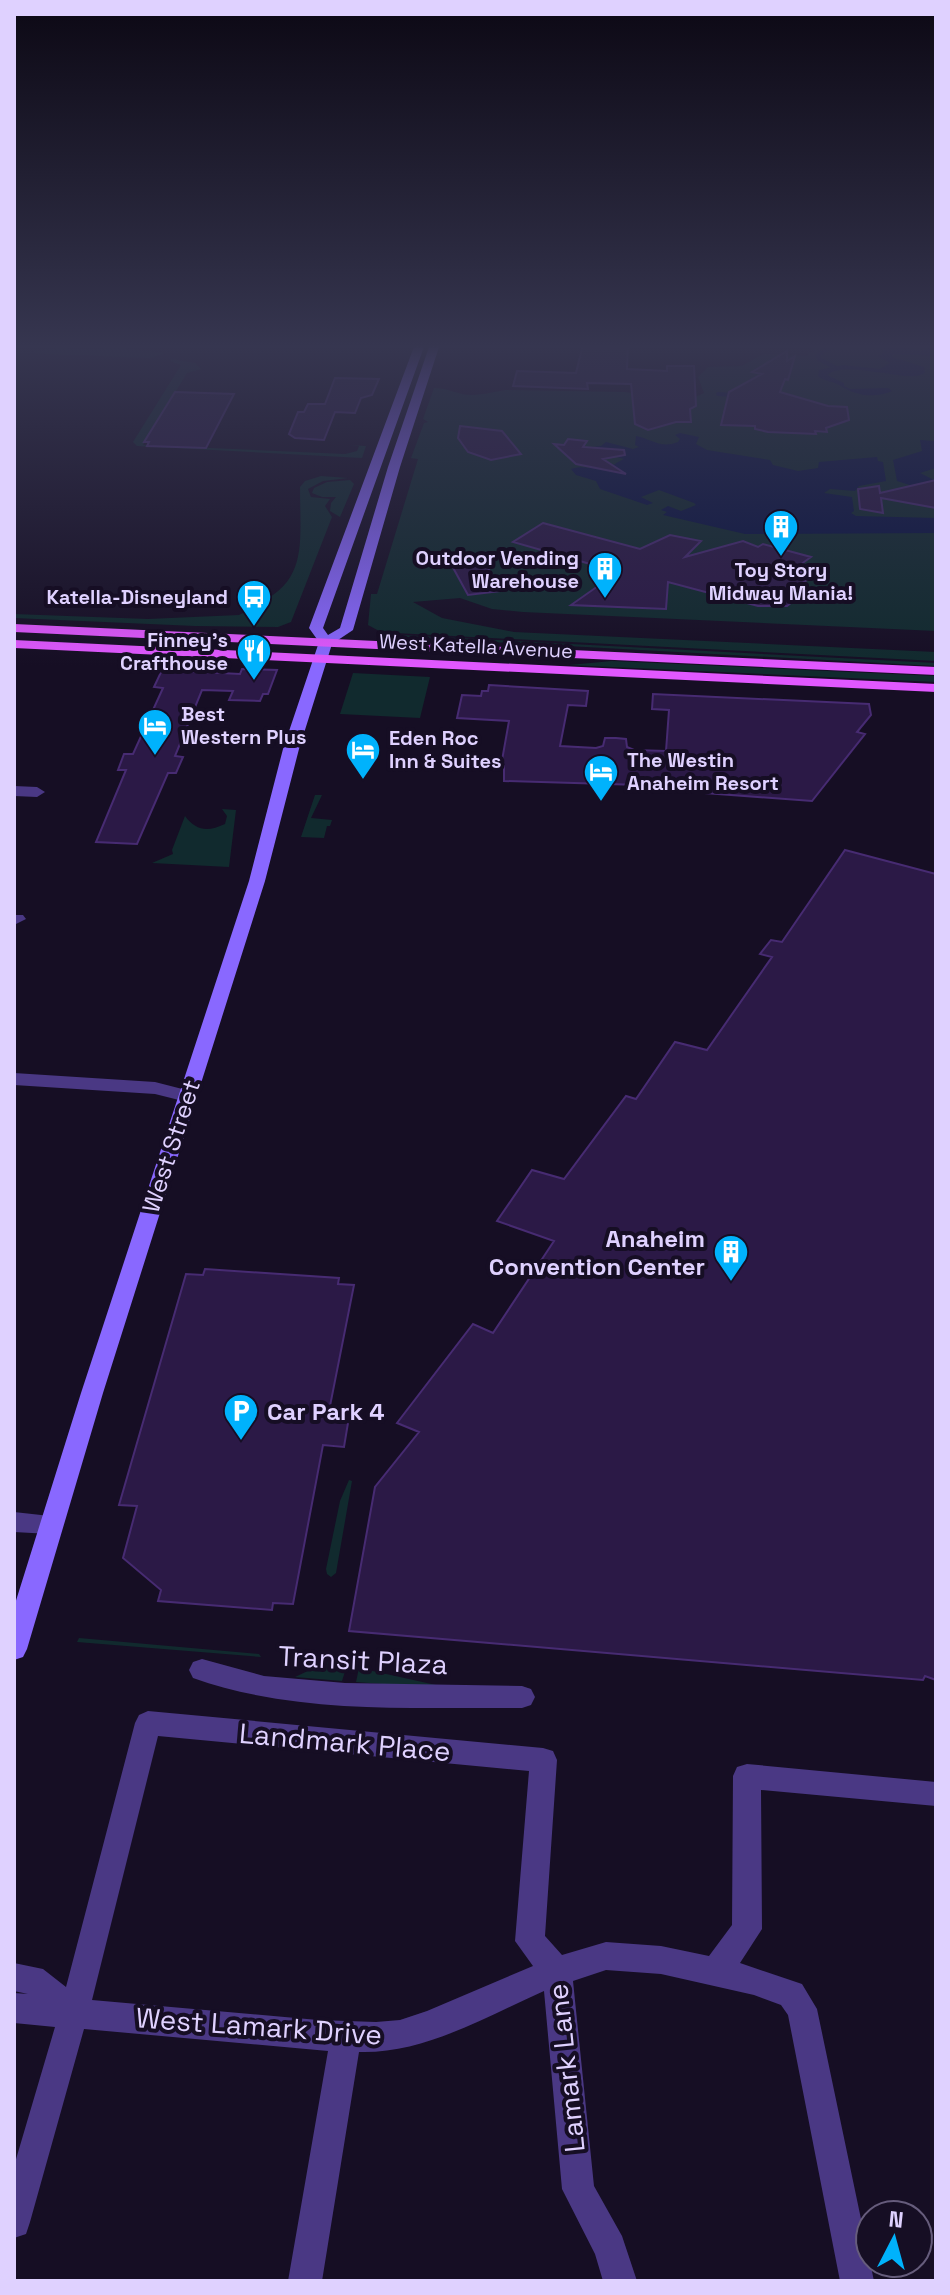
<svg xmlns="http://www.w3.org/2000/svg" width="950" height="2295" viewBox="0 0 950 2295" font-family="'Space Grotesk',sans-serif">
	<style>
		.green { fill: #112a2e }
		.water { fill: #091342 }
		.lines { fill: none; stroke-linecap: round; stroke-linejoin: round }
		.stream { stroke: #091342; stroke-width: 4 }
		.building { fill: #2b1946; stroke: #472b72; stroke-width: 2 }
		.street { fill: #4a3884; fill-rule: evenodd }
		.secondary { fill: #8968ff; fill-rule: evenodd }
		.primary { fill: #e158ff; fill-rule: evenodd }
		.labels { text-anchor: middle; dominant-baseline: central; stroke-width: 8; stroke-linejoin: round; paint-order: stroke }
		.far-poi-label { font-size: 20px; font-weight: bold; fill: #dfd1ff; stroke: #160e24; text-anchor: end }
		.far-street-label { font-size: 20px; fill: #dfd1ff; stroke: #160e24 }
		.street-label { font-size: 24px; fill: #dfd1ff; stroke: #160e24 }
		.poi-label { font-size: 24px; font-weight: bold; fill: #dfd1ff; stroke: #160e24; text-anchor: end }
		.near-street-label { font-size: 28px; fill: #dfd1ff; stroke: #160e24 }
	</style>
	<rect width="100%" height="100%" fill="#160e24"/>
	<path class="green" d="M808 344H936V631L523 612 492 609 460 598 413 602 442 618 514 632 936 652V661L395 633 381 632 368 625 371 594H377L418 459 411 458 424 423 428 422 423 419 434 388C444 388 450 391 459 393 473 398 492 392 505 390L624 392 689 400 704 393 698 377 708 367 742 366 763 354 808 356V352H814Z
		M67 346 68 349 123 348 165 353 150 358 25 353Z
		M172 359 195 363 201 369 187 373 143 445 345 454 357 451 359 446 349 445 366 446 362 458 137 446 133 442 181 365 170 361Z
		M321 476 348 478 323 481 308 489 311 497 330 499 325 506 332 517 291 622 278 627 195 626 14 618V614L148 619 239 615 247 611 241 610C310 588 300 548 300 487L305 481Z
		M350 480 354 484 340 517 330 511 331 503 336 497H322L312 493 314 488 327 482Z
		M381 634 936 663V666L381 636Z
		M612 661 936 676V682L569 665Z
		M353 673 430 677 420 718 340 714Z
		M315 795H322L311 818 332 820 330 826H327L324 838 301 837Z
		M222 809 236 810 229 867 152 863 173 854 172 850 185 816C196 831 208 832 225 824L227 816Z
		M349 1480 352 1481 336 1573 331 1577 327 1574 326 1569 340 1501Z
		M79 1638 259 1654 261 1657 77 1642Z
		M329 1661 347 1665 342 1681 295 1677Z
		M359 1668 436 1685V1688L356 1682Z"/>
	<path class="water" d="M886 344 920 351 936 346V356L893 354 892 357 924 367 925 373 917 376C894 378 842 361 827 375L844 383V386L850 389 888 388 892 391C874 399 854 395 841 386 834 381 825 382 818 376L819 370 843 365 880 369 890 363 878 356 882 354Z
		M680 433 699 437 696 444 707 450 770 460 773 465 798 471 818 468 819 462 877 457 878 461 883 462 886 481 859 486 855 491 830 489 824 493 852 497 854 511 851 513 856 516 936 518V533L745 534 663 515 667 512 661 510 668 506 681 511 696 505 694 503 659 490 641 497 653 503 647 505 600 489 596 481 576 475 571 469C582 465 589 469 600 468 612 468 615 463 624 459L584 448 601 446 606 442 633 449 639 447 635 445 636 436C652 439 660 449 678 442L680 439 675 435Z
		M920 440 936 441V468L920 473 936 481 922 489 897 481 893 460 922 451Z"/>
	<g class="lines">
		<path class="stream" d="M826 344 828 348 818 355 819 359 836 368
			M718 394 734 395"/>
	</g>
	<path class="building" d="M583 344H628L627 369 667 371V366H694L696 406 690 409 691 422H676L648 430 635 424 631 384 587 383 588 389 513 386 517 371 576 373Z
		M787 351V361L795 356 788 380 785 379 780 392 828 406 847 407 849 420 826 428 827 432 815 431 816 434 768 432 755 429V426L721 425 729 392 762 374 752 372Z
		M335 378 379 379 372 395 361 398 355 413 335 412 324 440 295 438 289 434 298 412H304L308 404H325Z
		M175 392 234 394 206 448 147 446 149 442H144Z
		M460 426 502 431 521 454 491 460 468 452 458 438Z
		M568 439 587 441 583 447 624 450 625 455 603 459 626 474 576 464 554 444 564 445Z
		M936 480V508L881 498 883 513 860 509 858 489 879 486 880 493Z
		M543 523 640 549 670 535 701 541 685 557 743 541 758 547 763 544 811 557 793 570 814 576 799 585 806 591 787 606H758L668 582 666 609 571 605 618 572 513 542Z
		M484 561 501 591 468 595 451 564Z
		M242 669 277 670 268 694H263L260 701 229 700 233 691 202 690 175 756 183 757 176 773H168L137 844 96 842 126 770H118L124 754H133L163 688 154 687 162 670 240 674Z
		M489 685 588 691 586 706 568 705 560 746 596 748 603 746 605 738H616L626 739 627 747 634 750 666 751 669 710 652 709 653 694 869 704 871 715 857 732 865 734 812 801 639 788 640 785 504 781V766H501L509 721 457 718 462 695 481 696 482 691H488Z
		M845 850 936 874V1680L925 1676 923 1680 349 1631 375 1487 419 1432 397 1423 473 1324 493 1333 554 1241 497 1221 532 1170 564 1179 626 1096 636 1099 675 1042 707 1050 772 957 760 954 771 940 782 942Z
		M205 1269 339 1278 338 1284 354 1285 328 1416 349 1417 344 1447 323 1445 293 1604 273 1603 272 1610 158 1601 161 1590 123 1558 137 1506 119 1505 186 1274 203 1275Z"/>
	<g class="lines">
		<path class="street" d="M14 786 37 787 45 792 37 797 14 796Z
			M14 915H23L26 919 14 925Z
			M14 1073 155 1082 194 1092 197 1096 187 1102 155 1094 14 1085Z
			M14 1512 59 1517 62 1524 59 1531 50 1534 14 1532Z
			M202 1659 264 1676 345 1683 522 1686 531 1689 535 1697 531 1705 522 1708C413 1707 297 1715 193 1678L189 1670 193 1662Z
			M148 1711 543 1748 553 1751 557 1760 545 1936 562 1955 606 1942 661 1946 709 1956 732 1925 733 1776 737 1767 747 1764 936 1782V1806L761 1790 762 1929 740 1963 802 1984 817 2009 874 2281H840L788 2015 781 2005 754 1995 661 1974 606 1970 573 1981 594 2186 622 2236 637 2281H603L595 2254 562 2189 544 1991C485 2017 424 2054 359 2052L322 2281H288L328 2051 84 2029 30 2222 26 2234 14 2238V2166L55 2027 14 2023V1993L28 1994 14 1991V1963L43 1969 66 1987 135 1723 139 1715ZM158 1736 529 1771 515 1941 533 1966 427 2011 400 2020 376 2022 318 2020 92 2000Z"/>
		<path class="secondary" d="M415 344H425L323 628 328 635 340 628 388 467 430 344H440L400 467 353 630 332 644 299 749 265 881 103 1393 27 1649 23 1657 14 1660V1607L81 1393 249 881 283 749 319 642 309 628Z"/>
		<path class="primary" d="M14 624 936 667V675L14 632Z
			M14 640 936 684V692L14 648Z"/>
	</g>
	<linearGradient id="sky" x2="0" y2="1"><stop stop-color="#0c0814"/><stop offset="0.52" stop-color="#363650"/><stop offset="1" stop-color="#363650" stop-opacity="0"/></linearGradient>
	<rect width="950" height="666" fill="url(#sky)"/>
	<defs>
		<symbol id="building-pin" viewBox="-11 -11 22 30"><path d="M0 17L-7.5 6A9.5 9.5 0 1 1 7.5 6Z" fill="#00b2fc" stroke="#160e24"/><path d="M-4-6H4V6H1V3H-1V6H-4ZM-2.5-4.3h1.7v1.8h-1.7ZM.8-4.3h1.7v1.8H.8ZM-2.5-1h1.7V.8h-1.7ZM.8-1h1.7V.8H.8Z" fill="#fff"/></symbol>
		<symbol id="bus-pin" viewBox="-11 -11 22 30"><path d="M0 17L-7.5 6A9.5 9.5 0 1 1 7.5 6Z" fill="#00b2fc" stroke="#160e24"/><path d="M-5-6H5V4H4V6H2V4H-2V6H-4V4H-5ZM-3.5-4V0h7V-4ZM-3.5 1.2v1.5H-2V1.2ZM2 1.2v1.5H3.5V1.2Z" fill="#fff"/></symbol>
		<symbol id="restaurant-pin" viewBox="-11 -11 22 30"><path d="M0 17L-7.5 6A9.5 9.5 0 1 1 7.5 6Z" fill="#00b2fc" stroke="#160e24"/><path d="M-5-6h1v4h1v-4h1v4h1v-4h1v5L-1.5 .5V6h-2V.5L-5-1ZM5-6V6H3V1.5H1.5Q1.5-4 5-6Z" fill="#fff"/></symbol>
		<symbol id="hotel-pin" viewBox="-11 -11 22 30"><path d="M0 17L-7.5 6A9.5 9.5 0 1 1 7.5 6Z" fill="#00b2fc" stroke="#160e24"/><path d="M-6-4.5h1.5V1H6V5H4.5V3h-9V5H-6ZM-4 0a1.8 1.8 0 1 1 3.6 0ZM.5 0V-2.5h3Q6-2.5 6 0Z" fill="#fff"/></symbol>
		<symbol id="parking-pin" viewBox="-11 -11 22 30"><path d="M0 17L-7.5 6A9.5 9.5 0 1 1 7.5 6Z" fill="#00b2fc" stroke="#160e24"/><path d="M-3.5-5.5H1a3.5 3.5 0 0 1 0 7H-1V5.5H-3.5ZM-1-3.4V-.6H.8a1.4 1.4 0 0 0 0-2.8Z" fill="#fff"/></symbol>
	</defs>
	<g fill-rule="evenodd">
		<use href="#building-pin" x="761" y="507" width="40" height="54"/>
		<use href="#building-pin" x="585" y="549" width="40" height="54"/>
		<use href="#bus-pin" x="234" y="577" width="40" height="54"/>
		<use href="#restaurant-pin" x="234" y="631" width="40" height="54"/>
		<use href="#hotel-pin" x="135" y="706" width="40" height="54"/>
		<use href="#hotel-pin" x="343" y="730" width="40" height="54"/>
		<use href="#hotel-pin" x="581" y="752" width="40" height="54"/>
		<use href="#building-pin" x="711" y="1232" width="40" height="54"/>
		<use href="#parking-pin" x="221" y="1391" width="40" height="54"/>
	</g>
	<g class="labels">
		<g class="far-poi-label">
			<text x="579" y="558">Outdoor Vending<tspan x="579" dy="23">Warehouse</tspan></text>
			<text x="781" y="570" text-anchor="middle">Toy Story<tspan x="781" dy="23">Midway Mania!</tspan></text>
			<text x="228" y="597">Katella-Disneyland</text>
			<text x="228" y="640">Finney's<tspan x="228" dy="23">Crafthouse</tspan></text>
			<text x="181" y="714" text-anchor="start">Best<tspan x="181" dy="23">Western Plus</tspan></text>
			<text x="389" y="738" text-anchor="start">Eden Roc<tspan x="389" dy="23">Inn &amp; Suites</tspan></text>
			<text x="627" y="760" text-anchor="start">The Westin<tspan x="627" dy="23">Anaheim Resort</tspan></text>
		</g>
		<g class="far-street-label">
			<text transform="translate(476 646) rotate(3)">West Katella Avenue</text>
		</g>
		<g class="street-label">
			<text transform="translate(171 1146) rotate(-72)">West Street</text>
		</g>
		<g class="poi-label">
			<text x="705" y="1238">Anaheim<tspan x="705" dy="28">Convention Center</tspan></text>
			<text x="267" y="1411" text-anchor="start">Car Park 4</text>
		</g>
		<g class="near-street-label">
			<text transform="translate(363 1660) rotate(3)">Transit Plaza</text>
			<text transform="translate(345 1742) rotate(5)">Landmark Place</text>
			<text transform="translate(259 2026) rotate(4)">West Lamark Drive</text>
			<text transform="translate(566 2068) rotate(-96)">Lamark Lane</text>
		</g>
	</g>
	<rect width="950" height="2295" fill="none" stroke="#dfd1ff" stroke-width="32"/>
	<g transform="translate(894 2239) rotate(6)"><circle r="38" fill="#160e24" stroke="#665c7c" stroke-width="2"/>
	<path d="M0-6L14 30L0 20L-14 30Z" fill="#00b2fc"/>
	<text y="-12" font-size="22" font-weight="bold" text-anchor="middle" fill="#dfd1ff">N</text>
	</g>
</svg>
